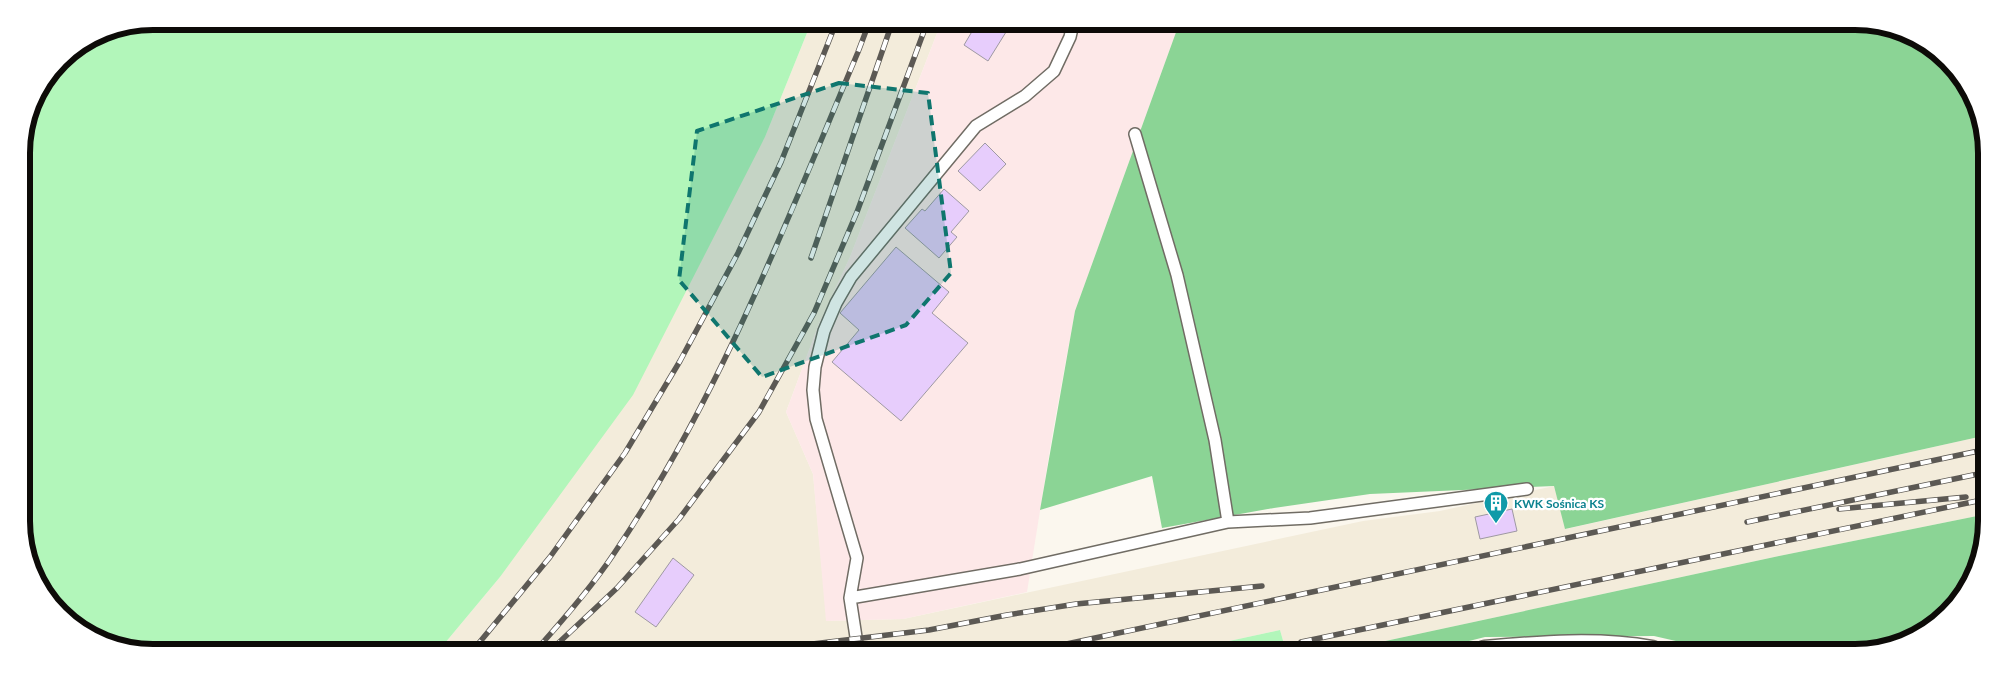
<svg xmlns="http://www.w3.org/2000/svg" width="2008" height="674" viewBox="0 0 2008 674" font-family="Lato,sans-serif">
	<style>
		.built { fill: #f3ecdb }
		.industrial { fill: #fde8e8 }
		.green { fill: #b2f6ba }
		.forest { fill: #8bd495 }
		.building { fill: #e7cdfc; stroke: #9e99a2 }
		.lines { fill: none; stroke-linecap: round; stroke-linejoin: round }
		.service-casing { stroke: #706c64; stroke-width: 14 }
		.minor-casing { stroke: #706c64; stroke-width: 25 }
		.service { stroke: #fff; stroke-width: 11 }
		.minor { stroke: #fff; stroke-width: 22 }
		.rail-casing { stroke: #5c5954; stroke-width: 5.5 }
		.rail { stroke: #fff; stroke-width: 4; stroke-dasharray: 11; stroke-linecap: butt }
		.marked { fill: #0f766e; fill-opacity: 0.2; stroke: #0f766e; stroke-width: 4; stroke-dasharray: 10 6; stroke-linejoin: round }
		.labels { text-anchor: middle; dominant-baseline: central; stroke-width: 4.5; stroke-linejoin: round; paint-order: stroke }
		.culture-label { font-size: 12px; font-weight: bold; fill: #0d838f; stroke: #fff; text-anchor: start }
		.rim { fill: none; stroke: #0d0b08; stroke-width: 6 }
	</style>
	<rect width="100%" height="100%" fill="#fbf7ee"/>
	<path class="built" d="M811 23H941L850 257 818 326 786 412 813 474 827 621 903 619 1363 521 1440 511 1554 486 1566 529 1983 436 1982 515 1779 556 1339 651H1286L1280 630 1183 651 440 649 500 577 765 137Z"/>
	<path class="industrial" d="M941 23 1179 24 1075 311 1052 436 1027 592 903 619 826 621 813 474 786 412 818 326 850 257Z"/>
	<path class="green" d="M153 21 811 23 765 137 633 395 500 577 440 649 118 648 54 608 24 547 22 144 31 102 60 60 103 31Z
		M1280 630 1286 651H1183Z"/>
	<path class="forest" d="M1179 24 1890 26 1954 66 1984 127 1983 436 1565 529 1554 486 1370 494 1274 508 1162 528 1152 476 1040 510 1075 311Z
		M1982 515V556L1965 594 1936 625 1864 652H1724L1654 636 1485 637 1429 651H1339L1779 556Z"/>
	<path class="building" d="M977 23 1011 24 988 61 964 45Z
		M985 143 1006 164 980 191 958 171Z
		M944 189 969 211 951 232 957 237 939 258 905 228 922 209 925 211Z
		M896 247 949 292 932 313 968 343 901 421 832 362 859 330 840 313Z
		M1512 509 1517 531 1480 539 1475 517Z
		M673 558 694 575 656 627 635 612Z"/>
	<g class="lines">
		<defs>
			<path id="service" d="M1135 134 1177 275 1215 440 1228 522
				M850 598 1020 569 1228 522 1310 518 1527 489
				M858 650 850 598 857 558 816 419 813 390 815 367 824 331 836 303 851 277 976 126 1025 96 1054 71 1070 37 1073 24"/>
			<path id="minor" d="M1485 652C1541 647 1597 642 1652 652"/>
		</defs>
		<use href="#service" class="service-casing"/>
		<use href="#minor" class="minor-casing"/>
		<use href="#service" class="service"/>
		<use href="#minor" class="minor"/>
		<defs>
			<path id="rail" d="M811 258 892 23
				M1839 509 1966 497
				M1747 522 1983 473
				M1301 642 1982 500
				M474 649 550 557 625 453 680 361 738 253 781 162 836 23
				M537 649C563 620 591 588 613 555 718 401 786 223 858 52L869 23
				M552 649 617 588 679 519 759 412 814 313 857 212 927 23
				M762 650 929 630 1007 615 1076 604 1262 586
				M1038 650 1983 450"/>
		</defs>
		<use href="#rail" class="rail-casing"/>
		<use href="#rail" class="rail"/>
	</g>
	<path class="marked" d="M839 83 928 93 951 273 906 325 762 377 679 280 697 131Z"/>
	<defs>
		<symbol id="building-pin" viewBox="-11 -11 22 30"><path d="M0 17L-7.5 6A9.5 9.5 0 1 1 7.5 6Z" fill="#0f9aa8" stroke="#fff"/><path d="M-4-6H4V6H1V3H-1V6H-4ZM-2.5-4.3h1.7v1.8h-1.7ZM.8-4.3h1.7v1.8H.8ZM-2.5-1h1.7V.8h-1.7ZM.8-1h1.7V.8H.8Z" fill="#fff"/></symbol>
	</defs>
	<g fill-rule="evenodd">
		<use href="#building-pin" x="1482" y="489" width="28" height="38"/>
	</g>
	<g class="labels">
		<g class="culture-label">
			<text x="1514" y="503">KWK Sośnica KS</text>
		</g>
	</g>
	<path d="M0 0H2008V674H0ZM153 30H1855A123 123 0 0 1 1978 153V521A123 123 0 0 1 1855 644H153A123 123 0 0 1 30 521V153A123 123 0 0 1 153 30Z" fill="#fff" fill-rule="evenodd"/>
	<path class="rim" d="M153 30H1855A123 123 0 0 1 1978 153V521A123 123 0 0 1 1855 644H153A123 123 0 0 1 30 521V153A123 123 0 0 1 153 30Z"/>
</svg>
